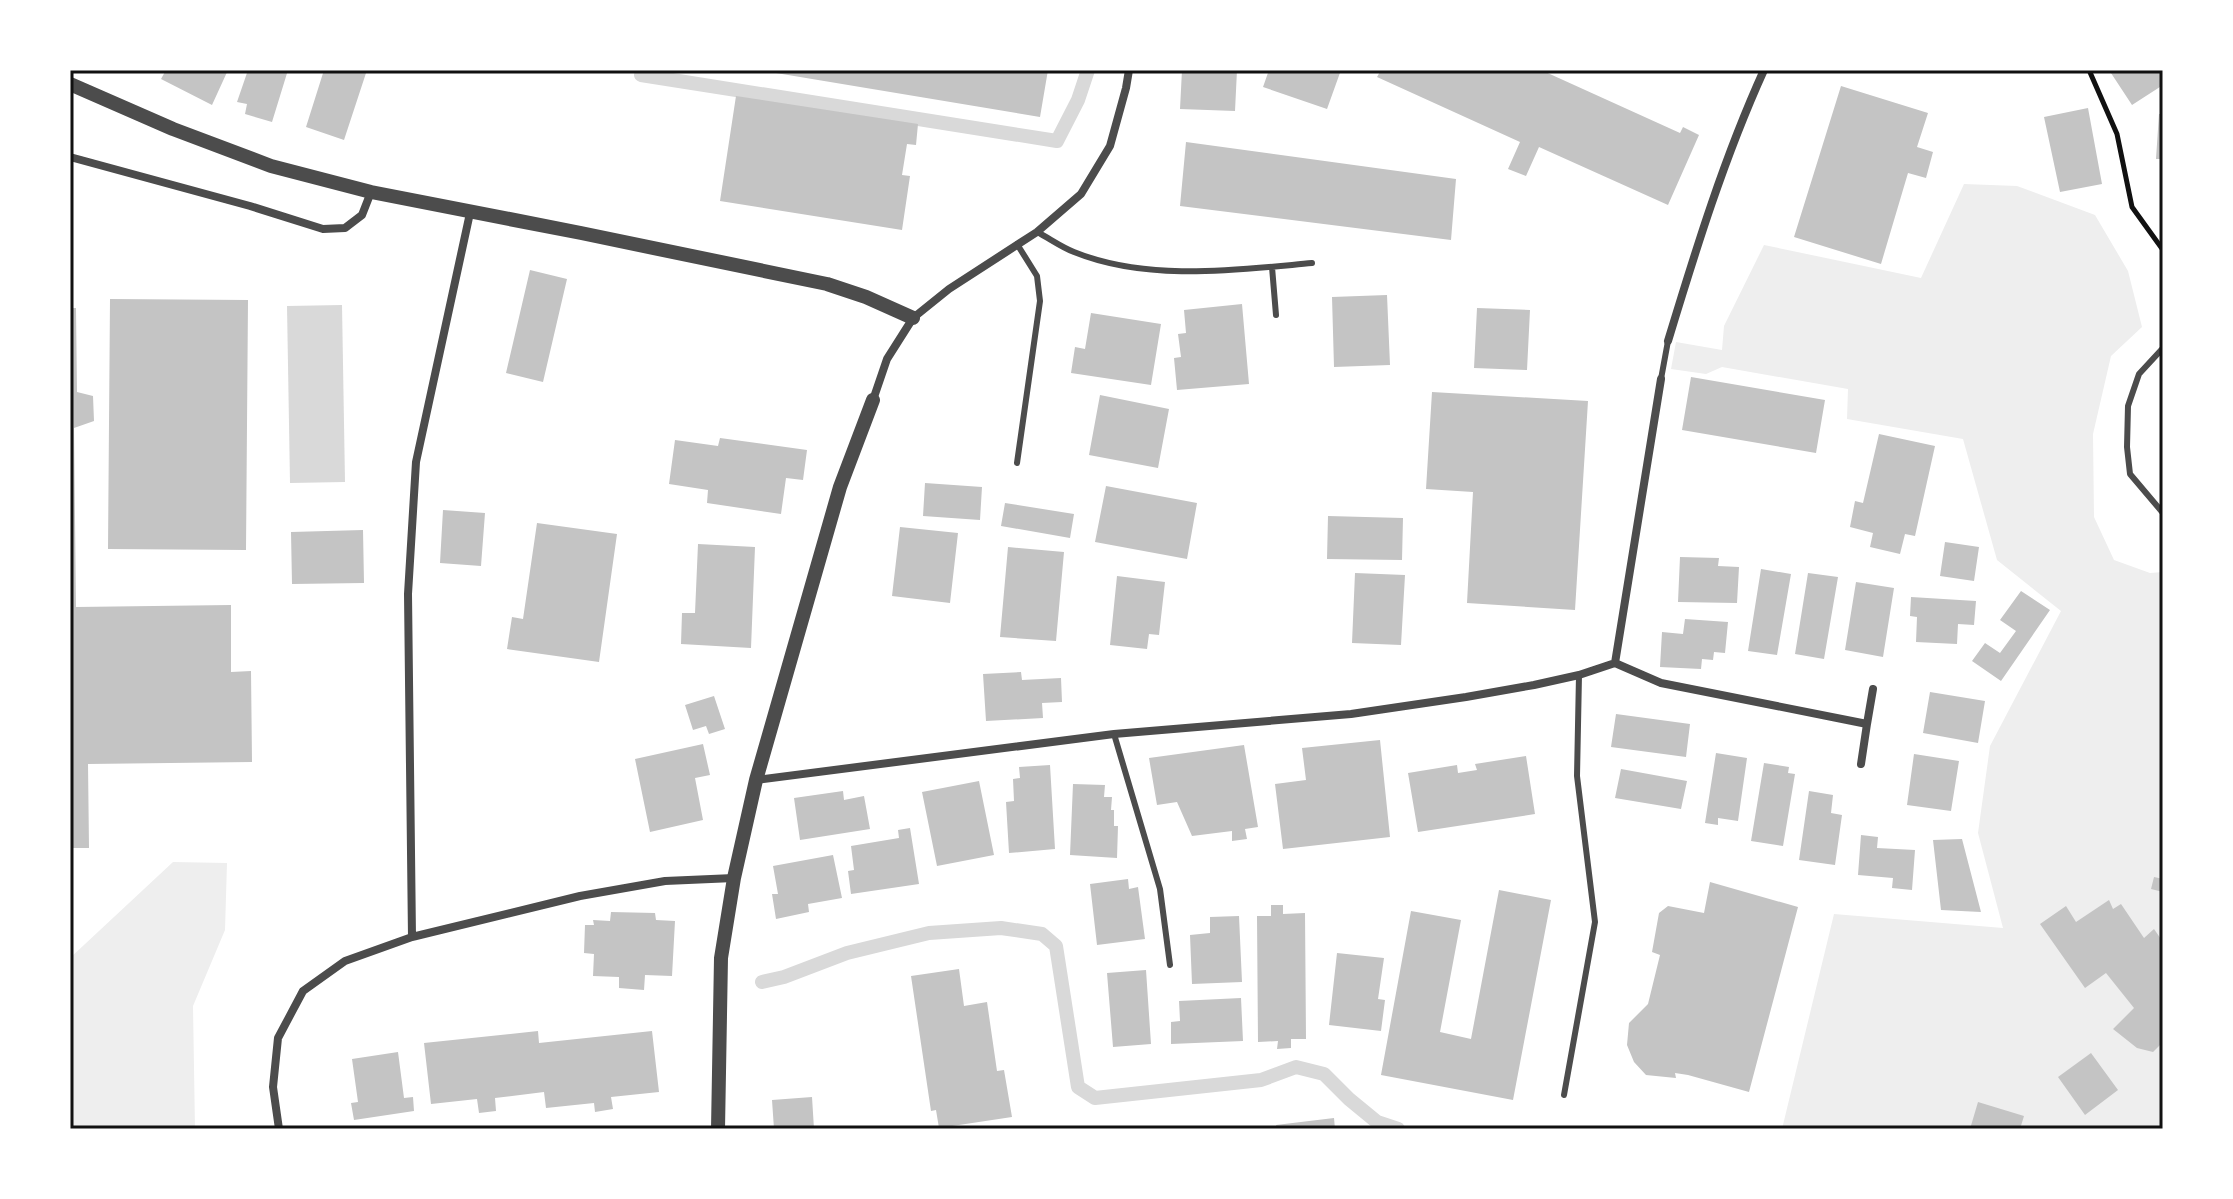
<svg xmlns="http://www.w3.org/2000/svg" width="2233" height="1199" viewBox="0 0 2233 1199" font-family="Inter,sans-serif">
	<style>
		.green { fill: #eee }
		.water { fill: #d9d9d9 }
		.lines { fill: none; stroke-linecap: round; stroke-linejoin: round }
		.stream { stroke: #d9d9d9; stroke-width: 14 }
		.building { fill: #c4c4c4 }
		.path { stroke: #111; stroke-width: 5 }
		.service { stroke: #4c4c4c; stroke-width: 6 }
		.minor { stroke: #4c4c4c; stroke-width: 8 }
		.tertiary { stroke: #4c4c4c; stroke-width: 14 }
		.neatline { fill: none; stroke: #111; stroke-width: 3 }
	</style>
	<rect width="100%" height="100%" fill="#fff"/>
	<path class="green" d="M1964 184 2017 186 2095 215 2128 271 2142 327 2111 356 2093 434 2094 517 2114 560 2150 573 2163 572V1129H1782L1834 914 2003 928 1978 833 1990 746 2061 611 1997 560 1963 439 1847 419 1848 389 1722 367 1706 374 1671 369 1676 342 1722 350 1724 326 1764 245 1921 278Z
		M173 862 227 863 225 930 193 1006 195 1129H70V958Z"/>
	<path class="water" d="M342 305 345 482 290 483 287 306Z"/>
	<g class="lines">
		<path class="stream" d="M641 75 1057 141 1078 100 1088 70
			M762 982 784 977 847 953 929 933 1001 928 1042 934 1056 946 1078 1087 1095 1098 1261 1080 1296 1067 1324 1074 1349 1099 1377 1122 1398 1129"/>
	</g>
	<path class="building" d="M166 70H228L212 105 161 79Z
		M248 70H288L272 122 245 114 247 104 237 102Z
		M324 70H367L344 140 306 127Z
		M770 70H1048L1040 117 770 72Z
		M1182 70H1237L1235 111 1180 109Z
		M1269 70H1341L1327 109 1263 87Z
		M1381 70H1541L1680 133 1683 127 1699 135 1668 205 1539 147 1526 176 1508 169 1520 142 1377 77Z
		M2109 70H2162L2163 85 2132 105Z
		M1841 86 1928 113 1917 147 1933 152 1926 178 1908 173 1881 264 1794 237Z
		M736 96 918 124 916 145 907 144 902 175 910 176 902 230 720 201Z
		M2088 108 2102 184 2060 192 2044 117Z
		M2159 114H2163V159H2156Z
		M1186 142 1456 179 1451 240 1180 206Z
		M530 270 567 279 543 382 506 373Z
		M1387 295 1390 365 1334 367 1332 297Z
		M110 299 248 300 246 550 108 549Z
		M1242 304 1249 384 1177 390 1174 358 1181 357 1178 334 1186 333 1184 310Z
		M70 308H76L77 392 93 396 94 421 74 428 76 607 231 605V672L251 671 252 762 88 764 89 848H70Z
		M1477 308 1530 310 1527 370 1474 368Z
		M1091 313 1161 324 1151 385 1071 373 1075 347 1085 349Z
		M1691 377 1825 400 1816 453 1682 430Z
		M1432 392 1588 401 1575 610 1467 603 1473 492 1426 489Z
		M1100 395 1169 409 1158 468 1089 455Z
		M1879 434 1935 446 1915 536 1905 534 1900 554 1870 547 1873 533 1850 527 1855 501 1863 503Z
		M720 438 807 450 803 480 786 478 781 514 707 503 708 490 669 484 675 440 718 446Z
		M925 483 982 487 980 520 923 516Z
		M1106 486 1197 503 1187 559 1095 542Z
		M1005 503 1074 514 1070 538 1001 526Z
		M443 510 485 513 481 566 440 563Z
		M1328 516 1403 518 1402 560 1327 559Z
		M537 523 617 534 599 662 507 649 512 617 523 619Z
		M900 527 958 533 950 603 892 596Z
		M363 530 364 583 292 584 291 532Z
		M1945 542 1979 547 1974 581 1940 576Z
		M698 544 755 547 751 648 681 644 682 613H695Z
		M1008 547 1064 552 1056 641 1000 637Z
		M1680 557 1719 558 1718 566 1739 567 1737 603 1678 602Z
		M1761 569 1791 574 1777 655 1748 651Z
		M1355 573 1405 575 1401 645 1352 643Z
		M1808 573 1838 577 1824 659 1795 654Z
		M1117 576 1165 582 1159 635 1149 634 1147 649 1110 645Z
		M1856 582 1894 588 1883 657 1845 650Z
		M2021 591 2050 610 2001 681 1972 661 1985 643 2000 653 2016 631 2000 620Z
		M1911 597 1976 601 1974 625 1958 624 1957 644 1916 642 1917 617 1910 616Z
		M1685 619 1728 622 1725 653 1714 652 1713 660 1702 659 1701 669 1660 667 1662 632 1683 634Z
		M1021 672 1022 680 1061 678 1062 702 1042 703 1043 718 986 721 983 674Z
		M1930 692 1985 701 1978 743 1923 733Z
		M714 696 725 729 709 734 706 726 693 730 685 705Z
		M1616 714 1690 724 1686 757 1611 747Z
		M1380 740 1390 837 1283 849 1275 784 1306 780 1302 748Z
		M703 744 710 775 695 778 703 820 650 832 635 759Z
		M1244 745 1258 827 1245 829 1247 839 1232 841V831L1192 836 1177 802 1157 805 1149 758Z
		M1716 753 1747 758 1738 821 1718 818V825L1705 823Z
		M1914 754 1959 761 1951 811 1907 805Z
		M1526 756 1535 814 1418 832 1408 773 1457 765 1458 773 1477 770 1475 764Z
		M1764 763 1789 767 1788 773 1795 774 1783 846 1751 841Z
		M1050 765 1055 849 1009 853 1006 802 1014 801 1013 779 1020 778 1019 767Z
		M1621 769 1687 781 1681 809 1615 798Z
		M979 781 994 855 937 866 922 792Z
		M1073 784 1105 785 1104 797H1112L1111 810H1114V826H1118L1117 858 1070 855Z
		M843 791 844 800 864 796 870 829 800 840 794 798Z
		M1809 791 1833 795 1831 813 1842 815 1835 865 1799 860Z
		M910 828 919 884 851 894 848 871 854 870 851 846 899 838 898 830Z
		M1861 835 1878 837 1877 848 1915 850 1912 890 1892 888 1893 878 1858 875Z
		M1962 839 1981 912 1941 910 1933 840Z
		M833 855 842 898 808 904 809 912 776 919 772 894H778L773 866Z
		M2154 877 2163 879V892L2151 889Z
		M1128 879 1129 889 1138 887 1145 939 1097 945 1090 884Z
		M1710 882 1798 907 1749 1092 1688 1075 1675 1073 1676 1078 1646 1075 1634 1062 1627 1045 1629 1023 1648 1004 1660 955 1652 952 1659 913 1668 906 1704 913Z
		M1499 890 1551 900 1513 1100 1381 1075 1411 911 1461 920 1440 1032 1471 1039Z
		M2109 900 2113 909 2121 904 2144 938 2154 929 2163 942V1042L2153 1052 2137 1048 2113 1029 2134 1008 2106 973 2085 988 2040 924 2066 906 2076 922Z
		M1271 905H1283V914L1305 913 1306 1039H1291V1048L1277 1049 1278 1041 1258 1042 1257 916H1271Z
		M611 912 655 913 656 920 675 921 672 976 645 975 644 990 619 988V977L593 976 594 954 584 953 585 925H594L593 920 610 921Z
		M1239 916 1242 982 1192 984 1190 935 1210 933V917Z
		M1337 953 1384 958 1378 999 1385 1000 1381 1031 1329 1025Z
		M959 969 964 1006 987 1002 997 1071 1004 1070 1012 1117 939 1128 936 1110 931 1111 911 976Z
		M1146 970 1151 1044 1113 1047 1107 973Z
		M1241 998 1243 1041 1171 1044V1022L1180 1021 1179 1001Z
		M538 1031 539 1043 652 1031 659 1092 611 1097 613 1109 595 1112 594 1103 546 1108 544 1092 495 1098 496 1111 479 1113 477 1099 431 1104 424 1043Z
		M398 1052 404 1098 413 1097 414 1111 354 1120 351 1103 358 1102 352 1059Z
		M2091 1053 2118 1090 2085 1115 2058 1077Z
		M812 1097 814 1129H774L772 1100Z
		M1978 1102 2024 1116 2020 1129H1970Z
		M1334 1118 1335 1129H1277L1276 1125Z"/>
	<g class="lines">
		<path class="path" d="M2089 70 2117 134 2132 207 2163 250"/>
		<path class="service" d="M1037 232C1049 238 1061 247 1074 252 1148 282 1236 270 1312 263
			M1017 244 1037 276 1040 301 1017 463
			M1272 267 1276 315
			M2163 348 2139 374 2128 406 2127 447 2130 474 2163 513
			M1661 379 1668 341
			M1114 734 1160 889 1170 965
			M1564 1095 1595 922 1577 776 1579 675"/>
		<path class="minor" d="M70 157 250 206 323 229 345 228 362 215 371 192
			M1668 341C1696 249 1724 158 1764 70
			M873 400 887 359 913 318 949 289 1037 232 1081 194 1110 146 1126 88 1129 70
			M1615 663 1661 683 1867 724 1861 764
			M1867 724 1873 689
			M756 780 1114 734 1351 714 1466 697 1534 685 1579 675 1615 663 1661 379
			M412 937 408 594 416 462 470 213
			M279 1129 273 1087 278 1038 303 991 345 961 412 937 580 896 665 881 734 878"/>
		<path class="tertiary" d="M70 84 173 129 271 166 371 192 581 233 827 284 866 297 913 318
			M718 1129 721 958 734 878 756 780 840 487 873 400"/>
	</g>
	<rect width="2233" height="1199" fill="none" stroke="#ffffff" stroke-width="144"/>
	<rect x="72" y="72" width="2089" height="1055" class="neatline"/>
</svg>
